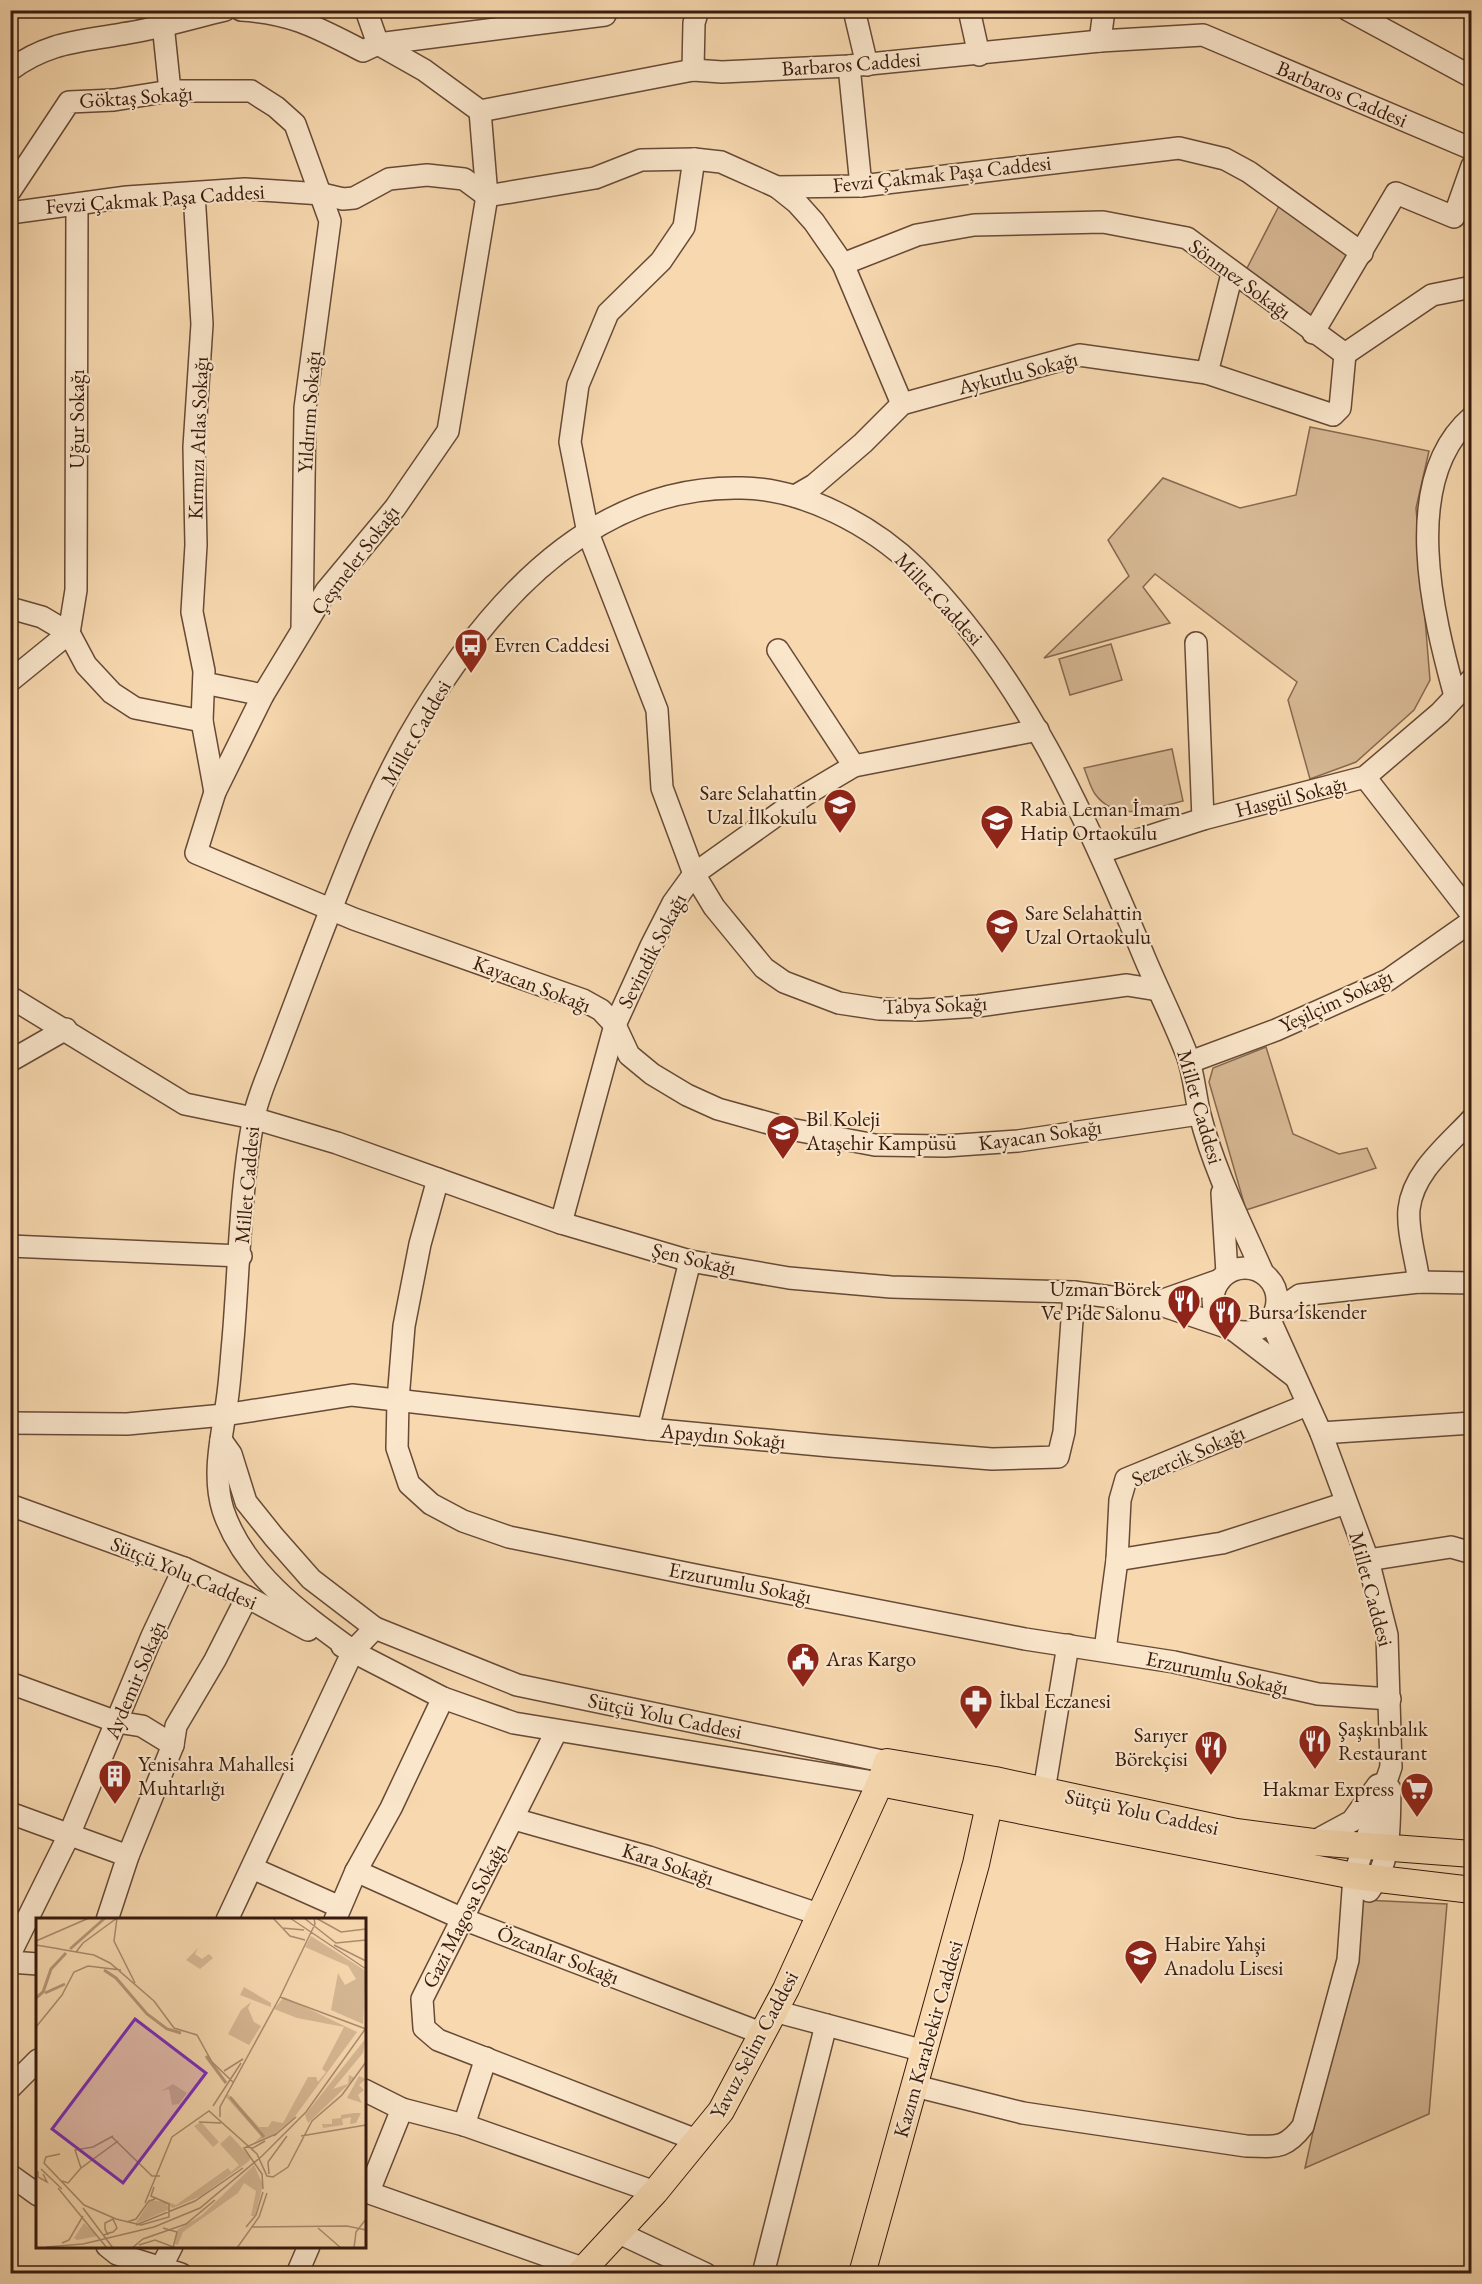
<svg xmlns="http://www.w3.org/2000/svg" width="1482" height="2284" viewBox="0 0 1482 2284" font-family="'EB Garamond',serif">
  <rect width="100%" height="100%" fill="#f7d8af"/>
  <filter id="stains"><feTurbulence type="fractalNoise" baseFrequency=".00333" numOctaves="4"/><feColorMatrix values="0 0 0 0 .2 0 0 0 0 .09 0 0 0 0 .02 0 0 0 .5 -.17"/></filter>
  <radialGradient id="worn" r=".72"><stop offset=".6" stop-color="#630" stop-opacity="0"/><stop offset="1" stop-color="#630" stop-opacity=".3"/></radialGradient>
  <!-- green -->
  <g fill="#d6b894" stroke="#866951" stroke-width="1.5">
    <path d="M1281 202 1357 256 1316 321 1244 274Z"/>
    <path d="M1310 427 1429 451 1416 508 1430 680 1414 710 1356 762 1310 779 1288 700 1297 682 1155 574 1143 587 1170 623 1044 658 1129 576 1108 540 1163 478 1240 508 1296 495Z"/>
    <path d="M1111 644 1122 680 1070 695 1059 659Z"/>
    <path d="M1172 749 1183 801C1154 808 1117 824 1095 794 1090 787 1087 775 1084 768Z"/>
    <path d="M1266 1047 1293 1134 1339 1154 1367 1148 1376 1168 1246 1210 1209 1082 1213 1068Z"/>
    <path d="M1364 1900 1447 1904 1429 2114 1305 2168Z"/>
  </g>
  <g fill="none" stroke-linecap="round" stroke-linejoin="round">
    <defs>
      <g id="minor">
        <path d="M241 10C293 13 318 28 363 51L378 44 605 15"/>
        <path d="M366 10 378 44"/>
        <path d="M854 10 867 65"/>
        <path d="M969 10 979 55"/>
        <path d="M1348 10 1472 77"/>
        <path d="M163 24 170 91"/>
        <path d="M1100 41 1104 10"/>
        <path d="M378 44 424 70 480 111 693 70 722 72 849 66 1100 41 1203 35 1472 149"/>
        <path d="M849 66 861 186"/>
        <path d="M10 70C48 42 78 42 122 34 157 29 191 18 225 10"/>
        <path d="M693 70 694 23 698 10"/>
        <path d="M480 111 487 196 448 431 395 508 326 591 263 695 215 792 196 853 354 919 583 1000 601 1010 615 1025 629 1055 652 1074 687 1095 718 1109 790 1129 875 1145 945 1146 1018 1141 1199 1114"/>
        <path d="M694 159 684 227 661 261 608 313 578 385 570 442 588 533 657 710 662 788 694 874 714 907 764 968 784 982 839 1003 879 1009 919 1010 978 1006 1127 985 1158 990"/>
        <path d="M777 187 797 203 814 222 843 264 902 404"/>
        <path d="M10 191 69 102 114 100 170 91H251L276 107 295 124 330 221 305 408 302 629"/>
        <path d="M194 193 202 324 194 447 196 545 192 612 204 671 202 721 215 792"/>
        <path d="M10 213 127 197 245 189 322 194 343 199 354 198 389 179 427 175 464 179 487 196 595 178 641 160 694 159 721 162 777 187 861 186 1179 148 1225 159 1249 172 1362 253"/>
        <path d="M843 264 917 235 974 225 1103 222 1187 238 1345 354 1432 295 1472 287"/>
        <path d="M1313 333 1396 193 1454 217 1472 166"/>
        <path d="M1207 373 1333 415 1340 408 1345 354"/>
        <path d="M795 496 814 485 863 443 902 404 1079 355 1207 373 1232 274"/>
        <path d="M10 608 42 617 69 633 86 665 112 693 135 708 202 721"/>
        <path d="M1196 643 1203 819"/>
        <path d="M778 650 854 766"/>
        <path d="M10 681 69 633 76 590 77 204"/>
        <path d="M204 683 263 695"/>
        <path d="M1455 696C1433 616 1399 480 1472 417"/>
        <path d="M1365 777 1472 915"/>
        <path d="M1101 852 1203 819 1365 777 1440 713 1472 679"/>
        <path d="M10 997 185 1104 253 1118 337 1143 561 1223 690 1261 789 1278 891 1287 1074 1292 1155 1303 1226 1327"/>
        <path d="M10 1061 66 1029"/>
        <path d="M1190 1062 1276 1030 1388 980 1472 921"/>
        <path d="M438 1179 420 1244 404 1326 398 1400 397 1448 409 1484 431 1504 463 1521 509 1537 695 1575 1025 1639 1174 1662 1318 1694 1390 1699"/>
        <path d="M1222 1193 1227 1273"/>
        <path d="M561 1223 615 1025 651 946 673 903 694 874 805 795 854 766 1038 730"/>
        <path d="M10 1246 241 1256"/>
        <circle cx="1245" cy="1300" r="32"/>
        <path d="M1419 1282C1416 1259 1407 1231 1409 1209 1413 1172 1448 1145 1472 1119"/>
        <path d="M1155 1303 1220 1280"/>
        <path d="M1275 1312 1300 1295 1419 1282 1472 1283"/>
        <path d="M1235 1331 1295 1377"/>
        <path d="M10 1423 127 1424 224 1415 352 1395 648 1429 830 1446 992 1459 1058 1457 1064 1432 1074 1292"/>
        <path d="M648 1429 690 1261"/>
        <path d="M1321 1433 1472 1423"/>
        <path d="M221 1440 231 1454 246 1502 274 1537 311 1579 375 1628 517 1685 887 1762"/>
        <path d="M10 1505 184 1568 247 1597 308 1630"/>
        <path d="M1117 1560 1222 1543 1346 1503"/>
        <path d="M1368 1560 1451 1547 1472 1553"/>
        <path d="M342 1646 443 1698 514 1723 880 1783"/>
        <path d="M1105 1650 1117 1560 1120 1500 1126 1479 1307 1405"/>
        <path d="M353 1651C302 1614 244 1573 223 1510 212 1475 222 1436 227 1401 230 1381 231 1361 233 1340 239 1270 240 1190 253 1122 256 1102 265 1082 272 1064 285 1030 298 996 311 961 340 886 369 808 408 738 479 614 587 484 742 488 804 489 872 525 916 568 1023 676 1086 816 1143 954 1157 988 1174 1021 1187 1055 1194 1074 1195 1095 1200 1115 1214 1170 1240 1221 1263 1273"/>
        <path d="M10 1683 117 1722 142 1726 173 1745"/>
        <path d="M556 1732 422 1999 424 2028 438 2040 699 2141"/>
        <path d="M1044 1791 1068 1645"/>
        <path d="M10 1813 128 1856"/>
        <path d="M514 1819 649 1857 821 1915"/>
        <path d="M1313 1842 1352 1821 1378 1785"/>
        <path d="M252 1868 340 1907"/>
        <path d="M356 1871 463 1919 761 2033"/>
        <path d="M1369 1891C1392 1861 1389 1825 1390 1789"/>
        <path d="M107 1920 128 1856 173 1745 176 1726 215 1660 247 1597"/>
        <path d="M227 1920 353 1651 375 1628"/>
        <path d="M335 1920 356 1871 391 1808 443 1698"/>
        <path d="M10 1954 69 1835 152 1636 184 1568"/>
        <path d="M10 1962 38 1964"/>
        <path d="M774 2011 924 2051"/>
        <path d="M915 2086 1023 2113 1246 2146C1274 2146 1284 2151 1303 2126L1348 1960 1354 1876 1391 1767 1387 1635 1368 1560 1321 1433 1270 1320"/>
        <path d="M10 2088 38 2060"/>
        <path d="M364 2090 402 2109 464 2125 655 2192"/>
        <path d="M464 2125 486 2058"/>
        <path d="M10 2175 38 2195"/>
        <path d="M364 2191 585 2269"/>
        <path d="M369 2191 402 2109"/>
        <path d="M619 2233 706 2274"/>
        <path d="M107 2246 117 2254 181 2274"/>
        <path d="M158 2274 172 2246"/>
        <path d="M297 2274 309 2246"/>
        <path d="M763 2274 826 2025"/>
      </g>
      <g id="major">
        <path d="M880 1783 1354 1876 1472 1890"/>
        <path d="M579 2274 655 2192 721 2111 786 1989 880 1783 887 1762 995 1780 1236 1832 1313 1842 1472 1854"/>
        <path d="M862 2274 976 1864 993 1787"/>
      </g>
    </defs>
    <!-- minor casing -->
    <use href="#minor" stroke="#674a36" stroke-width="24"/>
    <!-- major casing -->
    <use href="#major" stroke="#371a0e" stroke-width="28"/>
    <!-- minor -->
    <use href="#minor" stroke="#fae6cb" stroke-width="21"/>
    <!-- major -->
    <use href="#major" stroke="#f7d8af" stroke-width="26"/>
  </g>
  <!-- icons -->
  <defs>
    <symbol id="bus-pin" viewBox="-11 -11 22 30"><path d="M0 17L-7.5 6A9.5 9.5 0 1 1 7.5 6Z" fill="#8f2418" stroke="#fae6cb"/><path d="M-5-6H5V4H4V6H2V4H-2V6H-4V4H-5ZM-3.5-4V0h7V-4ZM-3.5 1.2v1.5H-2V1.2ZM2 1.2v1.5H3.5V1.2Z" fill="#fff"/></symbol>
    <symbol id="school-pin" viewBox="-11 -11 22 30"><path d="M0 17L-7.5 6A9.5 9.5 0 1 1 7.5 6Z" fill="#8f2418" stroke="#fae6cb"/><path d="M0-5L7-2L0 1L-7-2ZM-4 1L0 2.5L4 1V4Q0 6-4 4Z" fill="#fff"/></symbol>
    <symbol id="restaurant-pin" viewBox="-11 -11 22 30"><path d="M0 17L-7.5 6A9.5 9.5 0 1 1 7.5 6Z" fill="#8f2418" stroke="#fae6cb"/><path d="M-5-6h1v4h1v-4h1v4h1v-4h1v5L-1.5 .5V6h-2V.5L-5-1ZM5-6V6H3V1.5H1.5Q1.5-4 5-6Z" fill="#fff"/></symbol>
    <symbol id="civic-pin" viewBox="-11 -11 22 30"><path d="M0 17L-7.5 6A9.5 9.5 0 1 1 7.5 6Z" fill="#8f2418" stroke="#fae6cb"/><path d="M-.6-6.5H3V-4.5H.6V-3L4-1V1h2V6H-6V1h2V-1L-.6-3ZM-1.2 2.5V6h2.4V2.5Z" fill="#fff"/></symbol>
    <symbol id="pharmacy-pin" viewBox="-11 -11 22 30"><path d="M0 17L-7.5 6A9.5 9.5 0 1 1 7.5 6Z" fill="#8f2418" stroke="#fae6cb"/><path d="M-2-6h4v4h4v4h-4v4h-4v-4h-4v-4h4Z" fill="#fff"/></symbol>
    <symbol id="building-pin" viewBox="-11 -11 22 30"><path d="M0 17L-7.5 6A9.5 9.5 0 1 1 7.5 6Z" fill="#8f2418" stroke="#fae6cb"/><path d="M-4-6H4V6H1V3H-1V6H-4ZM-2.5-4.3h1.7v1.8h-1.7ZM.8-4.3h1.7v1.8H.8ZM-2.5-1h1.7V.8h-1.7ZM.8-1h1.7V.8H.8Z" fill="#fff"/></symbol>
    <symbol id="supermarket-pin" viewBox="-11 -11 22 30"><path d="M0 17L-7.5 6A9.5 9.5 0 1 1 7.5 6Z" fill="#8f2418" stroke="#fae6cb"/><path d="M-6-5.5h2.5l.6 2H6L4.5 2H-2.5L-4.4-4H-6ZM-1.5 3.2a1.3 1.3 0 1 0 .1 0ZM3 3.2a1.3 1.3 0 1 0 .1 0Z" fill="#fff"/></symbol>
  </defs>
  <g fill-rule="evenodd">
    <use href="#bus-pin" x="452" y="626" width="38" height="52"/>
    <use href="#school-pin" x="821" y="786" width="38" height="52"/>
    <use href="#school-pin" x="978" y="802" width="38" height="52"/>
    <use href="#school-pin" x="983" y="906" width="38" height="52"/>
    <use href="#school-pin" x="764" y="1112" width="38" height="52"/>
    <use href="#restaurant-pin" x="1165" y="1282" width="38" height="52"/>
    <use href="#restaurant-pin" x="1206" y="1293" width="38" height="52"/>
    <use href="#civic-pin" x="784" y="1640" width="38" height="52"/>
    <use href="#pharmacy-pin" x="957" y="1682" width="38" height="52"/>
    <use href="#restaurant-pin" x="1296" y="1722" width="38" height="52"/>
    <use href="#restaurant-pin" x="1192" y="1728" width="38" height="52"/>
    <use href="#building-pin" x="96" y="1757" width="38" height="52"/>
    <use href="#supermarket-pin" x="1398" y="1770" width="38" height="52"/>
    <use href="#school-pin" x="1122" y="1937" width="38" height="52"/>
  </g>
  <g text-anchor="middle" stroke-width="4.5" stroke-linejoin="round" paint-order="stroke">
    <!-- street labels -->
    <g font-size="21" fill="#371a0e" stroke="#fae6cb">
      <text transform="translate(851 64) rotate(-4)" y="7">Barbaros Caddesi</text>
      <text transform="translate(1342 94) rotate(23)" y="7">Barbaros Caddesi</text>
      <text transform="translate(136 97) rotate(-4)" y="7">Göktaş Sokağı</text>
      <text transform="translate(942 174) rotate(-6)" y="7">Fevzi Çakmak Paşa Caddesi</text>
      <text transform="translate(155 199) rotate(-4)" y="7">Fevzi Çakmak Paşa Caddesi</text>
      <text transform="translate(1240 279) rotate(36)" y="7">Sönmez Sokağı</text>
      <text transform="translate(1018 373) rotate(-14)" y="7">Aykutlu Sokağı</text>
      <text transform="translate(309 412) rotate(-86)" y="7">Yıldırım Sokağı</text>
      <text transform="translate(77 419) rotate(-90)" y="7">Uğur Sokağı</text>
      <text transform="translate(198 438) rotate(-88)" y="7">Kırmızı Atlas Sokağı</text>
      <text transform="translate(355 560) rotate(-53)" y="7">Çeşmeler Sokağı</text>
      <text transform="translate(939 599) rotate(47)" y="7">Millet Caddesi</text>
      <text transform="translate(416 733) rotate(-60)" y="7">Millet Caddesi</text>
      <text transform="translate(1291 797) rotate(-14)" y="7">Hasgül Sokağı</text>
      <text transform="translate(652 951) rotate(-63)" y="7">Sevindik Sokağı</text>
      <text transform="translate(532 984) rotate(21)" y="7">Kayacan Sokağı</text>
      <text transform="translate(1336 1001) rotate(-25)" y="7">Yeşilçim Sokağı</text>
      <text transform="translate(935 1005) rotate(-2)" y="7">Tabya Sokağı</text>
      <text transform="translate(1200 1107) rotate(74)" y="7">Millet Caddesi</text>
      <text transform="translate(1040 1135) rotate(-8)" y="7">Kayacan Sokağı</text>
      <text transform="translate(247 1185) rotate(-85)" y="7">Millet Caddesi</text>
      <text transform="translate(694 1259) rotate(13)" y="7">Şen Sokağı</text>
      <text transform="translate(723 1436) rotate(5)" y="7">Apaydın Sokağı</text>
      <text transform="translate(1188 1456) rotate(-24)" y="7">Sezercik Sokağı</text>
      <text transform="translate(184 1573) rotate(23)" y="7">Sütçü Yolu Caddesi</text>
      <text transform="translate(740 1583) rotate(11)" y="7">Erzurumlu Sokağı</text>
      <text transform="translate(1371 1589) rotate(75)" y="7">Millet Caddesi</text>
      <text transform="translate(1217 1673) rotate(12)" y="7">Erzurumlu Sokağı</text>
      <text transform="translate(135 1680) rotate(-67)" y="7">Aydemir Sokağı</text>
      <text transform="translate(665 1716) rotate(12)" y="7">Sütçü Yolu Caddesi</text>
      <text transform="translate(1142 1812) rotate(12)" y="7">Sütçü Yolu Caddesi</text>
      <text transform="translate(668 1864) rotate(18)" y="7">Kara Sokağı</text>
      <text transform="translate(464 1916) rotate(-63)" y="7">Gazi Magosa Sokağı</text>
      <text transform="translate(558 1955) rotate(21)" y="7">Özcanlar Sokağı</text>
      <text transform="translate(928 2039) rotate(-74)" y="7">Kazım Karabekir Caddesi</text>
      <text transform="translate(754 2045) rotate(-62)" y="7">Yavuz Selim Caddesi</text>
    </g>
    <!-- poi labels -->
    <g font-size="21" fill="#371a0e" stroke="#fae6cb" text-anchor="start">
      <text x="494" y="652">Evren Caddesi</text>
      <text x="817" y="800" text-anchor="end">Sare Selahattin<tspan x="817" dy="24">Uzal İlkokulu</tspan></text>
      <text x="1020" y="816">Rabia Leman İmam<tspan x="1020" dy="24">Hatip Ortaokulu</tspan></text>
      <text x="1025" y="920">Sare Selahattin<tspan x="1025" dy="24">Uzal Ortaokulu</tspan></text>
      <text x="806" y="1126">Bil Koleji<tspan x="806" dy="24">Ataşehir Kampüsü</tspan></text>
      <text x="1161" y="1296" text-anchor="end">Uzman Börek<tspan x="1161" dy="24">Ve Pide Salonu</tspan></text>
      <text x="1248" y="1319">Bursa İskender</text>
      <text x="826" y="1666">Aras Kargo</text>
      <text x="999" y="1708">İkbal Eczanesi</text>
      <text x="1338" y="1736">Şaşkınbalık<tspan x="1338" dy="24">Restaurant</tspan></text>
      <text x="1188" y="1742" text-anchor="end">Sarıyer<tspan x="1188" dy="24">Börekçisi</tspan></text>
      <text x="138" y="1771">Yenisahra Mahallesi<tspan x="138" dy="24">Muhtarlığı</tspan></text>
      <text x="1394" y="1796" text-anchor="end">Hakmar Express</text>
      <text x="1164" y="1951">Habire Yahşi<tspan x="1164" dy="24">Anadolu Lisesi</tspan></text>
    </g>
  </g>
  <!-- overview -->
  <g transform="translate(36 1918)">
    <rect width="330" height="330" fill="#f7d8af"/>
    <path d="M275 18 330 53 327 106 295 92 302 55 309 67 320 61 312 48 269 29ZM162 30 159 36 166 41 173 36 177 40 164 51 150 42ZM208 69 235 85V89L204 77ZM248 79 321 114 257 201 240 215 219 224 225 218 190 179 192 176 223 209H232L236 203 247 205 272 159H280L282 164 290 154 286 151 308 109 261 100 238 91ZM215 84 212 90 218 104 225 108 213 127 192 116 205 92ZM330 120 327 135 297 171 312 166 313 157 319 160 272 205 269 197ZM323 158 330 161 323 167 328 172 322 177 326 185 311 180ZM137 166 151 175 143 186 136 187 133 171 125 173ZM318 195H325L320 205 314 206 315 199 306 201 307 207 287 210 286 206H296V201L305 200V197ZM165 204 183 224 177 229 158 208ZM194 217 215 240 212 244 165 278 137 290 116 278 140 287 192 250 195 254 203 247 184 226ZM218 247 227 267 219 298H215L220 273 208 265 202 275 147 314 142 327 139 326 141 312 166 297ZM115 282 128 284 134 291 99 306ZM48 305 62 318 41 322 38 320Z" fill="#d6b894"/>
    <path fill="none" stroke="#b69778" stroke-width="3" d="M34 31 69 0M68 52 80 60 111 96 131 111 145 115M9 75 29 66M0 80 7 74 15 51 30 35M170 138 190 165M194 179 228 219"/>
    <path fill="none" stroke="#aa8c6f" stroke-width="1.5" d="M81 0 78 23 99 65M237 0 254 18 269 22M254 0 330 51M268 0 300 25 330 22M280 0 305 14 330 11M246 10 268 12M0 23 53 0M0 27 24 31M298 27 330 43M23 31 58 37 74 45 118 83 138 110 161 117 176 144 197 164M40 34 47 25 81 0M244 79 330 111M0 109 26 77 38 54 52 48 85 52M188 153 207 141M177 188 205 145M184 199V189L244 79 279 6 278 0M163 204 185 205M77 218 57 229 39 232 45 250 82 223M238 218 260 199M265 218 330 207M76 219 116 258H124M210 229 217 230 229 223M24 236 10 239 8 245 48 287 80 301 105 307 133 299V286L115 278 118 269M5 251 26 271M2 253V259L11 264 7 256M233 256 232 244 251 218M26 263 32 265 45 250M22 270 71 330M227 271 226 256 208 230 240 216M109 285 136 219 173 193 221 236 231 258 237 259 252 249 276 203 306 177 330 144M47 290 77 330M91 304 100 301 113 283 119 281M100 307 159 283 207 250M210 309 220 297 227 274M215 309 311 308 330 312M127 310 141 314 137 330M282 310 305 330M68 317 73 315 77 314 81 310 77 301 69 305V311L72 317M26 325 33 322 47 298M103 327 119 322 140 330M10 329 47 326 118 309 164 290 226 238 270 194 330 110M96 330 107 321 150 306 179 282M201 330 223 299 231 275M318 330 320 314 330 301"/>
    <path fill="#7b2cbf" fill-opacity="0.15" stroke="#7b2cbf" stroke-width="3" d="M99 101 170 155 87 265 16 211Z"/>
    <rect width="330" height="330" fill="none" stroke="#371a0e" stroke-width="3"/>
  </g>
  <!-- margin -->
  <rect width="1482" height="2284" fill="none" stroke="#f7d8af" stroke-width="36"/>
  <rect x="12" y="12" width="1458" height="2260" fill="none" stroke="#371a0e" stroke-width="3"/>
  <rect x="18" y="18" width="1446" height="2248" fill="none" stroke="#371a0e" stroke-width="1.5"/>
  <rect width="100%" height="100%" filter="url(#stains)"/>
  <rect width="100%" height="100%" fill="url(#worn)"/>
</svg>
